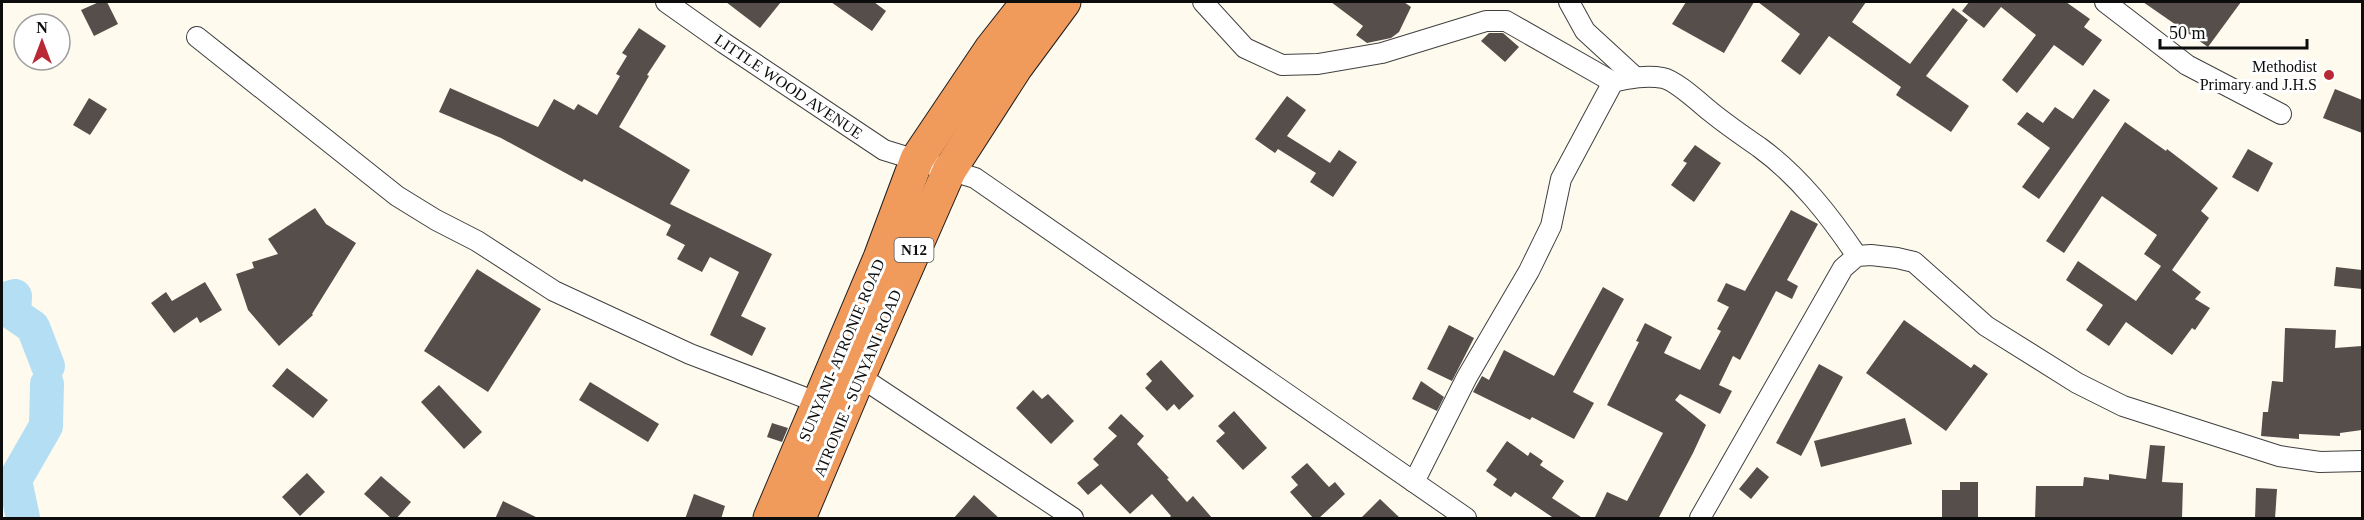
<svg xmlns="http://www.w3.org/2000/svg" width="2364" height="520" viewBox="0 0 2364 520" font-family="Georgia,serif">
  <rect width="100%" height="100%" fill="#fefbee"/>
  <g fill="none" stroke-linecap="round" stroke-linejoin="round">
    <!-- river -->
    <g stroke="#b4def4" stroke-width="34">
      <path d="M2 300 15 296 14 314 33 327 48 366"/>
      <path d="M23 518 15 480 46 426 47 384"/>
    </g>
  </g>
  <!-- building -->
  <g fill="#554e4a">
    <path d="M99 2H107L118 24 94 36 81 10Z"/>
    <path d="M726 2H781L760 28Z"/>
    <path d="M831 2H874L886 11 872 31Z"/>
    <path d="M1331 2H1404L1411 7 1399 32 1391 38 1367 43 1356 35 1363 26Z"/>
    <path d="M1686 2H1754L1724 53 1672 24Z"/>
    <path d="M1758 2H1866L1852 22 1910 64 1953 8 1968 20 1926 76 1969 106 1951 132 1896 95 1901 87 1829 36 1800 75 1781 61 1800 34Z"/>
    <path d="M1969 2H2066L2090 19 2084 27 2102 40 2083 66 2054 45 2017 93 2002 80 2036 35 2001 7 1984 28 1962 11Z"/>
    <path d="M2143 2H2241L2208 47Z"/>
    <path d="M639 28 666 46 647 75 649 76 619 127 690 170 670 204 772 254 741 316 766 328 752 356 710 335 739 272 710 257 702 272 677 259 685 245 666 235 671 225 584 179 582 182 501 138 439 112 450 88 538 127 554 99 574 110 578 104 597 115 620 76 616 74 627 56 622 53Z"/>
    <path d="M1489 33H1503L1519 47 1505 62 1481 41Z"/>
    <path d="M2094 89 2110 100 2039 199 2022 187 2050 148 2017 124 2027 112 2043 123 2055 107 2073 119Z"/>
    <path d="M2335 89 2362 100V133L2323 118Z"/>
    <path d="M1287 96 1306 110 1287 136 1330 163 1339 150 1357 162 1333 197 1310 182 1316 173 1278 149 1275 153 1255 139Z"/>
    <path d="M89 98 107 109 90 135 73 125Z"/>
    <path d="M2125 122 2166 151 2167 149 2218 188 2201 211 2209 218 2172 270 2201 292 2195 299 2210 308 2195 330 2192 328 2172 355 2126 322 2109 346 2086 330 2103 305 2066 280 2078 261 2136 301 2161 266 2144 254 2157 235 2102 196 2064 253 2046 241Z"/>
    <path d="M1695 145 1721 163 1694 202 1671 185 1687 163 1683 161Z"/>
    <path d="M2248 149 2273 163 2258 192 2232 177Z"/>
    <path d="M315 208 326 224 356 243 312 314 313 315 279 346 248 310 236 274 254 268 252 262 278 254 268 239Z"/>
    <path d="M1791 210 1818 224 1787 280 1798 286 1792 299 1776 291 1740 360 1733 356 1719 385 1732 391 1720 414 1680 394 1675 400 1706 425 1693 453 1658 519H1594L1607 492 1627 501 1663 433 1607 405 1639 342 1636 341 1645 323 1672 337 1664 353 1700 370 1721 331 1717 329 1729 307 1717 301 1726 283 1745 291Z"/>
    <path d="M2336 267 2362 270V289L2334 286Z"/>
    <path d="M477 269 541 309 488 392 424 351Z"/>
    <path d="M205 282 222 310 200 323 197 317 174 333 151 303 166 292 172 301Z"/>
    <path d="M1603 287 1624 299 1573 392 1594 403 1574 439 1532 417 1530 420 1473 392 1482 376 1489 380 1504 350 1554 376Z"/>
    <path d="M1904 320 1971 368 1974 364 1988 374 1946 431 1866 373Z"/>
    <path d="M1449 325 1474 338 1452 381 1427 369Z"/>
    <path d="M2285 328 2336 330 2335 348 2362 346V430L2340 433V436L2299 434V439L2261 436 2263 412H2268L2272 381 2283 382Z"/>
    <path d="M1161 360 1194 396 1179 410 1174 404 1167 411 1145 388 1152 381 1146 374Z"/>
    <path d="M1819 364 1843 377 1801 456 1776 443Z"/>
    <path d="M287 368 328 400 313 418 272 386Z"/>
    <path d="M1421 381 1444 397 1437 411 1412 399Z"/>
    <path d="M590 382 659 424 648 442 579 400Z"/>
    <path d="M439 385 482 432 464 449 421 402Z"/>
    <path d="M1033 390 1042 399 1048 394 1074 421 1051 444 1016 408Z"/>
    <path d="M1234 411 1267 448 1243 470 1216 441 1225 433 1218 426Z"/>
    <path d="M1121 414 1144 436 1137 444 1169 478 1167 479 1187 502 1193 496 1213 519H1168L1171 516 1152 494 1130 514 1101 484 1088 495 1077 483 1099 465 1093 459 1117 436 1108 428Z"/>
    <path d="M1905 418 1912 444 1821 467 1814 441Z"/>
    <path d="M772 423 788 428 782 442 767 437Z"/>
    <path d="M1507 441 1528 456 1530 452 1543 461 1540 465 1564 481 1552 498 1584 519H1555L1515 492 1511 497 1493 485 1497 479 1486 471Z"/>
    <path d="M2150 445 2165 446 2162 482 2183 483 2182 519H2035L2036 486H2083L2084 477 2109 480V474L2146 479Z"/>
    <path d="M1307 463 1329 487 1335 482 1345 494 1318 519H1314L1290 492 1298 485 1291 477Z"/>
    <path d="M1757 467 1769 477 1751 499 1739 489Z"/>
    <path d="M307 473 325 492 300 516 282 497Z"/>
    <path d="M381 476 411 502 396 519H392L364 494Z"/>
    <path d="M1960 482H1978V519L1942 518V490H1960Z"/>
    <path d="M2256 488 2277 489 2275 519H2255Z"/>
    <path d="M694 494 725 506 721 519H685Z"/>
    <path d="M974 495 1000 519H953Z"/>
    <path d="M1380 499 1401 519H1360Z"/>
    <path d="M503 501 540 519H495Z"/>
  </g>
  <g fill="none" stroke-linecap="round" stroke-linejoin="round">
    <defs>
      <g id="street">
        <path d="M666 2 724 43 884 150 975 178 1466 518"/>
        <path d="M1203 2 1245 48 1282 65 1318 64 1382 53 1486 21H1506L1613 82"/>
        <path d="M1569 2 1585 31 1634 76"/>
        <path d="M2105 2 2187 65 2281 114"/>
        <path d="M197 37 397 196 436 220 477 241 554 291 690 354 819 403"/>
        <path d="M859 376 1073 518"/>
        <path d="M1414 482 1467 377 1529 271 1551 226 1561 179 1613 82C1630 78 1646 75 1663 78 1675 80 1701 104 1711 112 1727 125 1743 136 1759 147 1799 176 1830 216 1857 256"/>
        <path d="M1700 518 1843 268 1857 256 1871 255 1897 258 1914 262 1986 326 2077 383 2123 406 2279 456 2320 462 2362 461"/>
      </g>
      <g id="highway">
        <path d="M770 518 880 258 917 159 991 49 1028 2"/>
        <path d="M799 518 859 376 949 171 1016 67 1064 2"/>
      </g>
    </defs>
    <!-- street casing -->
    <use href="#street" stroke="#404040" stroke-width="22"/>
    <!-- highway casing -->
    <use href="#highway" stroke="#1e1e1e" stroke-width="35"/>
    <!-- street -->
    <use href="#street" stroke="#fff" stroke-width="20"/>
    <!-- highway -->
    <use href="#highway" stroke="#f09a5b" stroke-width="33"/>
  </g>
  <!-- markers -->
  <circle fill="#b92935" stroke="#fff" stroke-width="2" cx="2329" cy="75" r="6"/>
  <g text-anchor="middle" stroke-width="6" stroke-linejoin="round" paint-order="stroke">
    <!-- shield labels -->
    <rect fill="#fff" stroke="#565656" stroke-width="1.5" x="894.5" y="238" width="39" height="24" rx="4.5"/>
    <g font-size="15" font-weight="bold" fill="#0d0d0d">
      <text x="914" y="255">N12</text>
    </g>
    <!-- poi labels -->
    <g font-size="16" fill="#0d0d0d" stroke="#fff" text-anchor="end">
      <text x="2317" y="72">Methodist<tspan x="2317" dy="18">Primary and J.H.S</tspan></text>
    </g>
    <!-- street labels -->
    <g font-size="16" fill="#0d0d0d" stroke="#fff">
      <text transform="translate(789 86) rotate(34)" y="6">LITTLE WOOD AVENUE</text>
      <text transform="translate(841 350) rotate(-67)" y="6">SUNYANI- ATRONIE ROAD</text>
      <text transform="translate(857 383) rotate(-67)" y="6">ATRONIE - SUNYANI ROAD</text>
    </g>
  </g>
  <!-- border -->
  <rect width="2364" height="520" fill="none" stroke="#0d0d0d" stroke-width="6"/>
  <!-- north arrow -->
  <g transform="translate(42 42)"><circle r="28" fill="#ffffff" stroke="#9e9e9e" stroke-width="1.5"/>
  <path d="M0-4.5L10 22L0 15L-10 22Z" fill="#b92935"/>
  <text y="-9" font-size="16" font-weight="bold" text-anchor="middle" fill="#0d0d0d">N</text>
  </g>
  <!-- scale -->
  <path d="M2160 39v9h147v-9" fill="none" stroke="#0d0d0d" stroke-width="3"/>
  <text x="2169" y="39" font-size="18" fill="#0d0d0d" stroke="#ffffff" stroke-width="4.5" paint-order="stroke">50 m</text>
</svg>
